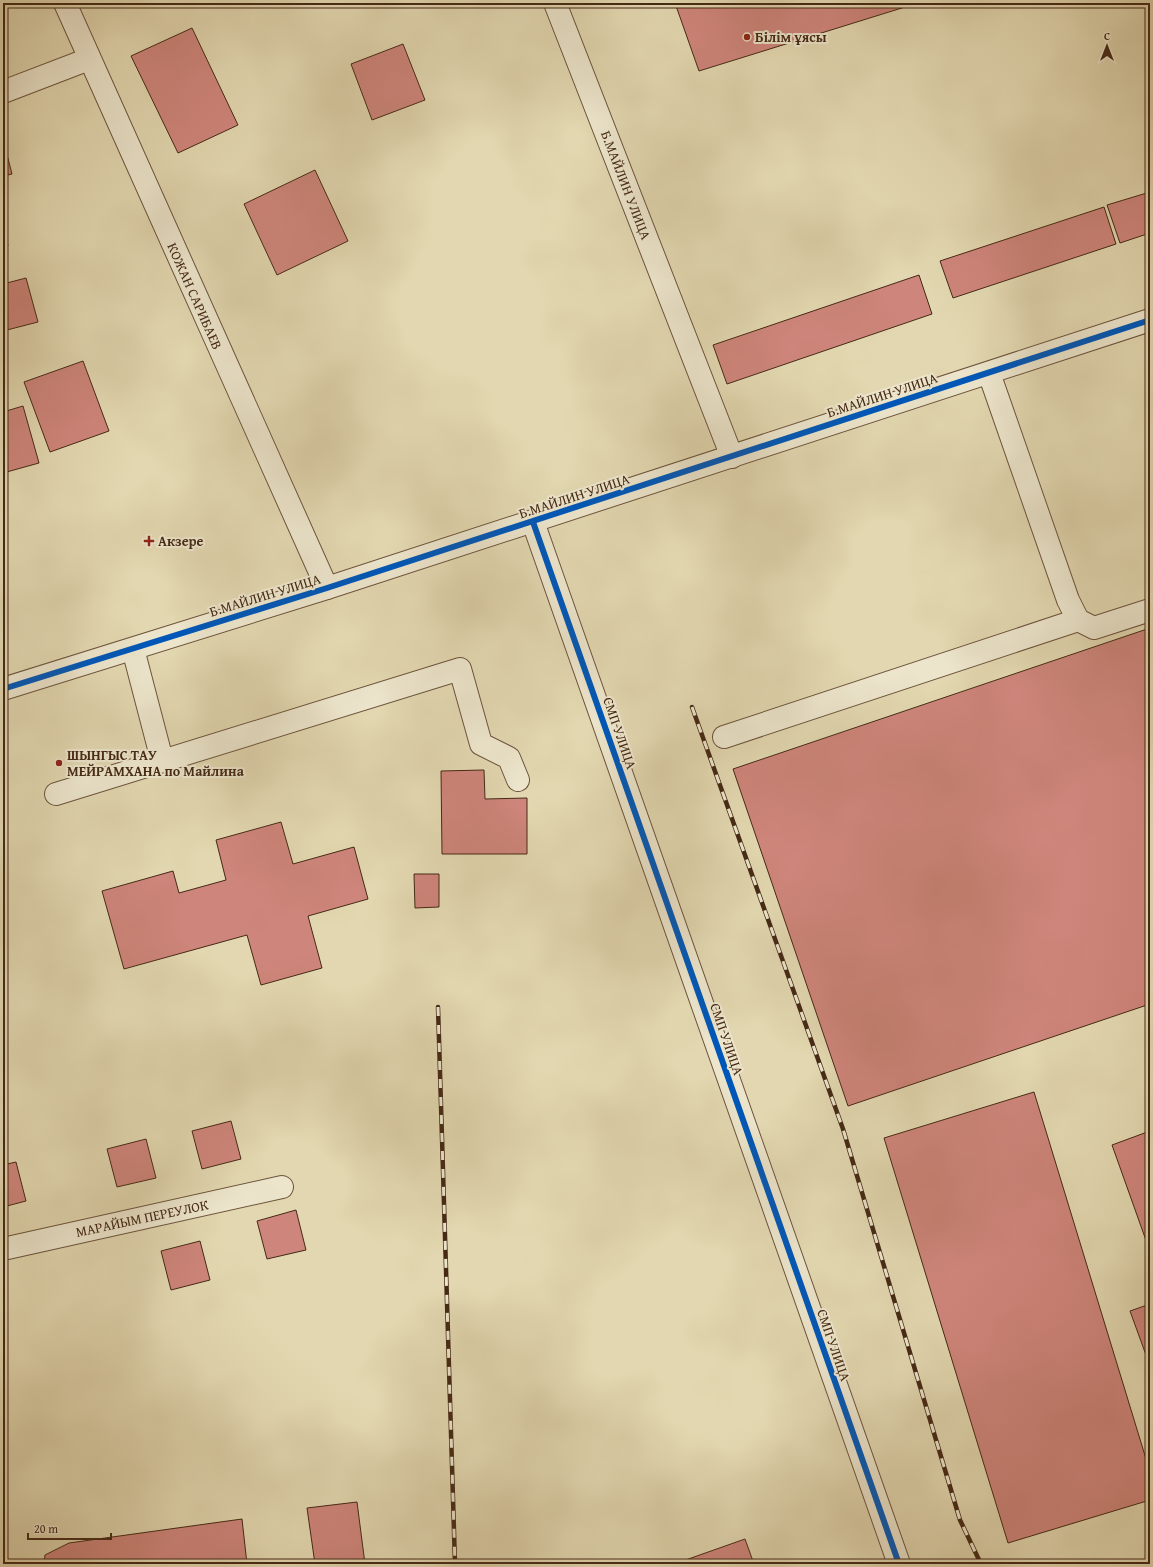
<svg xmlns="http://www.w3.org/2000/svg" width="1153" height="1567" viewBox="0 0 1153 1567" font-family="'Gentium Book Plus',serif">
  <rect width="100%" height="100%" fill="#e2d7b0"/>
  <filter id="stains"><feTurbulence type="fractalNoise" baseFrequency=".005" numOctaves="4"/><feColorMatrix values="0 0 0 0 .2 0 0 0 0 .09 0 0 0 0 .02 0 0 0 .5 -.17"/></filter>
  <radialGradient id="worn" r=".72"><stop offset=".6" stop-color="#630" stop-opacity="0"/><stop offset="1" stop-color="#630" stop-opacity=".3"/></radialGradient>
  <!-- building -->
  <g fill="#ce857b" stroke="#452915">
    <path d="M675 3H918L699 71Z"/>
    <path d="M192 28 238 125 178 153 131 56Z"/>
    <path d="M403 44 425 100 372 120 351 64Z"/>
    <path d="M3 139 12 174 3 176Z"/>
    <path d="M315 170 348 241 277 275 244 204Z"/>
    <path d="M1150 192V233L1120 243 1107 205Z"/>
    <path d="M1104 207 1116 244 953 298 940 261Z"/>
    <path d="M3 228 8 246 3 248Z"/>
    <path d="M919 275 932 314 727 384 713 345Z"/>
    <path d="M26 278 38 322 3 331V284Z"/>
    <path d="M83 361 109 431 50 452 24 382Z"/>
    <path d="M23 406 39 463 3 473V412Z"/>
    <path d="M1150 628V1004L848 1106 733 769Z"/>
    <path d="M484 770 485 799 527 798V854H442L441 771Z"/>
    <path d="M281 822 293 864 354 847 368 899 308 916 322 968 261 985 247 935 124 969 102 891 173 871 179 893 226 880 216 840Z"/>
    <path d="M414 874H439V907L415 908Z"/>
    <path d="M1034 1092 1150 1472V1500L1008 1543 884 1138Z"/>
    <path d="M231 1121 241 1159 202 1169 192 1131Z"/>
    <path d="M1150 1131V1245L1148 1246 1112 1145Z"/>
    <path d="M146 1139 156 1178 117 1187 107 1149Z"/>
    <path d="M16 1162 26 1201 3 1207V1165Z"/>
    <path d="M296 1210 306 1250 267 1259 257 1221Z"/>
    <path d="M200 1241 210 1280 171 1290 161 1251Z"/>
    <path d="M1150 1304V1366L1130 1311Z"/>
    <path d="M357 1502 365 1564H315L307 1508Z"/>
    <path d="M242 1519 247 1564H44L45 1555 69 1543Z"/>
    <path d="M745 1539 754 1564H677V1563Z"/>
  </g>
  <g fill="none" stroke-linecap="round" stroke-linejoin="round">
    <defs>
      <g id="minor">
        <path d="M65 3 327 588"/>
        <path d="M555 3 732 457"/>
        <path d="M3 92 89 59"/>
        <path d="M989 373 1068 600 1078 620 1094 628 1150 610"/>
        <path d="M533 522 899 1564"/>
        <path d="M133 649 162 760"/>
        <path d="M3 689 327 588 1150 320"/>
        <path d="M724 737 1078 620"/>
        <path d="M56 794 460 669 481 744 509 758 518 780"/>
        <path d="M3 1249 282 1187"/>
      </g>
    </defs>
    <!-- minor casing -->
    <use href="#minor" stroke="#6c543c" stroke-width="24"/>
    <!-- minor -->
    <use href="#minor" stroke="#ece5cc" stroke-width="22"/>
    <defs>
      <g id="rail">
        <path d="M692 707 843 1129 960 1520 981 1564"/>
        <path d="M438 1007 455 1564"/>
      </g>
    </defs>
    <!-- rail casing -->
    <use href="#rail" stroke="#452915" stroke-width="4.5"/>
    <!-- rail -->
    <use href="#rail" stroke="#ece5cc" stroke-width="3" stroke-dasharray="9" stroke-linecap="butt"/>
    <defs>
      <g id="cycleway">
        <path d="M533 522 899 1564"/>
        <path d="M3 689 327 588 1150 320"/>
      </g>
    </defs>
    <!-- cycleway casing -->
    <use href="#cycleway" stroke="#ece5cc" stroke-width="8"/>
    <!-- cycleway -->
    <use href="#cycleway" stroke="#0057b8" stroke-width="6"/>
  </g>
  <!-- markers -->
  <g fill="#8f2418" stroke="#ece5cc" stroke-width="1.5">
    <circle cx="747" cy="37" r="4"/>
    <path d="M147 535h4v4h4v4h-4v4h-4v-4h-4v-4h4z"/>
    <circle cx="59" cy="763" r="4"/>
  </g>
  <g text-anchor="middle" stroke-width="4" stroke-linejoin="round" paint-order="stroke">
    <!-- poi labels -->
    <g font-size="14" font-weight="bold" fill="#452915" stroke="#ece5cc" text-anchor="start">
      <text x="755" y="42">Білім ұясы</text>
      <text x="158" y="546">Акзере</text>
      <text x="67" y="760">ШЫНГЫС ТАУ<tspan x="67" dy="16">МЕЙРАМХАНА по Майлина</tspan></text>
    </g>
    <!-- street labels -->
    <g font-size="14" fill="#452915" stroke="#ece5cc">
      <text transform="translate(626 185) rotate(69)" y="5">Б.МАЙЛИН УЛИЦА</text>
      <text transform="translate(195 296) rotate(66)" y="5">КОЖАН САРИБАЕВ</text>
      <text transform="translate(882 395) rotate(-18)" y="5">Б.МАЙЛИН УЛИЦА</text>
      <text transform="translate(574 496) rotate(-18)" y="5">Б.МАЙЛИН УЛИЦА</text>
      <text transform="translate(265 595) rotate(-17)" y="5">Б.МАЙЛИН УЛИЦА</text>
      <text transform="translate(620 733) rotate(71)" y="5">СМП УЛИЦА</text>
      <text transform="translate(727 1039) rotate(71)" y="5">СМП УЛИЦА</text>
      <text transform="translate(142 1218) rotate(-12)" y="5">МАРАЙЫМ ПЕРЕУЛОК</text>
      <text transform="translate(834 1345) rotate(71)" y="5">СМП УЛИЦА</text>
    </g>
  </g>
  <!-- margin -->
  <rect width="1153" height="1567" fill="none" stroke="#e2d7b0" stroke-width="16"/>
  <rect x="4" y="4" width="1145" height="1559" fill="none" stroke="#452915" stroke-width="2"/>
  <rect x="8" y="8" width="1137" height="1551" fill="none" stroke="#452915"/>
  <!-- north arrow -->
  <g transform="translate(1107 46)" stroke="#ece5cc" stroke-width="3" paint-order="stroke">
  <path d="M0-3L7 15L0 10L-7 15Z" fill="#452915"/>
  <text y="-6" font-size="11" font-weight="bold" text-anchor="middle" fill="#452915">С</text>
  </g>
  <!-- scale -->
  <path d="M28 1533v6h83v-6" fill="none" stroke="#452915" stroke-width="2"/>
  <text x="34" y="1533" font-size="12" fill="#452915" stroke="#ece5cc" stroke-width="3" paint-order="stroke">20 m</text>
  <rect width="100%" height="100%" filter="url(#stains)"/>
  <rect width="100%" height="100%" fill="url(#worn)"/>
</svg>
